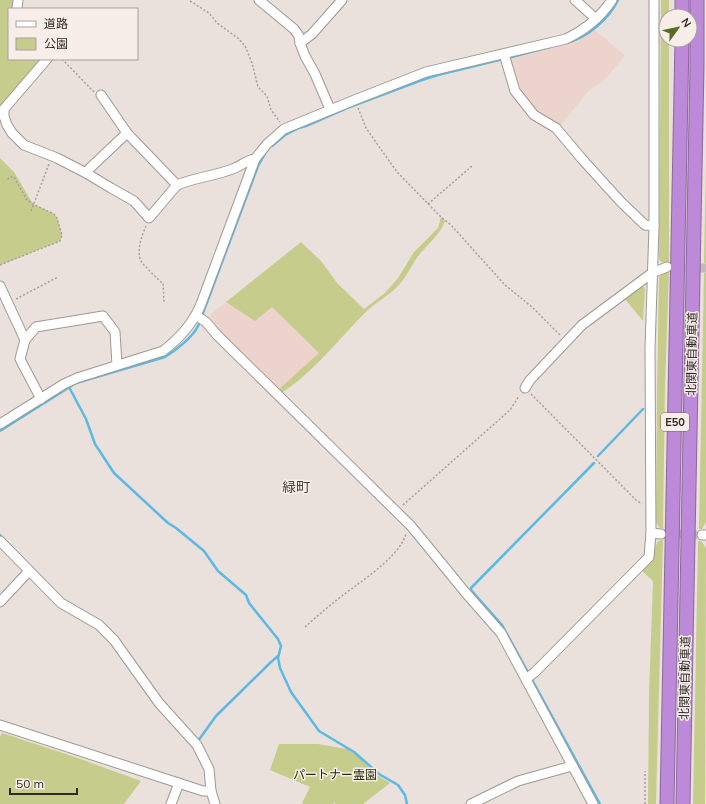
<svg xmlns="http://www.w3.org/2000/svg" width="706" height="804" viewBox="0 0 706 804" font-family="Mulish,'Noto Sans JP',sans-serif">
  <rect width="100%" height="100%" fill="#eae1dc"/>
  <!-- commercial -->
  <g fill="#ecd3cc">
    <path d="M595 30 625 56 602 82 589 90 559 127 541 117 518 91 508 60 579 41Z"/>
    <path d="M226 302 237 308 272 307 320 353 278 390 219 329 210 315Z"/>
  </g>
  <!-- green -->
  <g fill="#c6cc8c">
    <path d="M0 0H17L14 9H9V59H40L2 106 0 105Z"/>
    <path d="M661 0H669V16H666V40H669V264L661 262 659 259Z"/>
    <path d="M0 158 14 172 33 204 54 214 57 218 62 235 60 241 0 265Z"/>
    <path d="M706 162V263H704Z"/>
    <path d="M441 217 445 221C440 236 425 246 416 259 409 270 404 281 395 289 385 298 373 304 364 314 337 341 313 373 280 394L278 390 319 353 272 307 255 321 226 302 301 242 321 261 337 283 364 309 385 293 398 278 414 252 438 228Z"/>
    <path d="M665 271 669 272 665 385 663 528H660L656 522 657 395 659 277Z"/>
    <path d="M704 273H706V522L702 529H699Z"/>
    <path d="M641 284 645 289 643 321 624 298Z"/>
    <path d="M663 540 656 804H648L649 693 653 581 641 570 654 557V550L658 541Z"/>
    <path d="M698 541 702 542 706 548 705 804H693Z"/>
    <path d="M2 733 75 757 141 781 124 804H0V737Z"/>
    <path d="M279 744H318L347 749 360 758 377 775 390 783 363 804H336L334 803 333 804H304L302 803 310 787 270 770Z"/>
  </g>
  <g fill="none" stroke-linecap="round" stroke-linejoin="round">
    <!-- stream -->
    <g stroke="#5abae3" stroke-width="2.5">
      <path d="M566 43C587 38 609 19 618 0"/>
      <path d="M508 58 550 47"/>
      <path d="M272 146 285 135 299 128 306 126 347 108 422 80 438 75 503 59"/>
      <path d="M69 387 86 419 95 444 114 473 168 523 176 528 204 551 218 571 246 595 249 603 278 639 281 646 278 658 280 668 291 692 319 731 354 752 379 774 398 785 405 795 407 804"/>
      <path d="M0 431 76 383 165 357C175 351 193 337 198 326 201 320 203 312 206 305L258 166 266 152"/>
      <path d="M598 456 643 409"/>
      <path d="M594 463 471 588V590L502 625 600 804"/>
      <path d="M0 535 41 577"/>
      <path d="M196 739 198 741 216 716 270 663 278 656"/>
    </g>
    <!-- minor-tunnel -->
    <g stroke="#c4bcb8" stroke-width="9" stroke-dasharray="9 4.5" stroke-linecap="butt">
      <path d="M672 268H706"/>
      <path d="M661 534 702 535"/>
    </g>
    <defs>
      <g id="minor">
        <path d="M259 0 294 29 299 36 300 43 305 56 315 74 330 109"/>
        <path d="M575 0 596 19"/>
        <path d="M17 9 18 0"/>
        <path d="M300 43 312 34 342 0"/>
        <path d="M504 54 515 91 534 115 556 128 582 159 621 202 645 225 654 226"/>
        <path d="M47 59 4 109V116L7 125 12 133 24 145 57 158 86 173 111 188 134 201 149 218 177 185"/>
        <path d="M101 95 127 133 177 185C196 177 216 176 235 168 242 165 247 160 255 159"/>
        <path d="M86 173 90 168 127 133"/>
        <path d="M0 286 25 340"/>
        <path d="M197 316 206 322 217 335 411 526 465 592 501 633 593 804"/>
        <path d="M525 388 530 380 582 325 652 273 667 267"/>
        <path d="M41 399 20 359 25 340 36 327 103 316 115 332 117 365"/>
        <path d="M0 424 64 384 77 378 163 351C180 338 193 324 201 304L255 159 267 144 284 129 357 99 426 72 566 39C585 30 600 18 612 0"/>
        <path d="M651 533 661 534"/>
        <path d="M702 535H706"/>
        <path d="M0 541 61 603 99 625 114 640 159 703 197 745 209 769 211 791 215 804"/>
        <path d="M0 602 29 571"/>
        <path d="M526 679 535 672 649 557 651 533 650 349 654 226V0"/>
        <path d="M0 725 203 791H211"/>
        <path d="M171 804 179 783"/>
        <path d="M471 804 518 781 572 766"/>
      </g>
      <g id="highway">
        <path d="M682 0V16"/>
        <path d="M667 804 682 40"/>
        <path d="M683 804 697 66V0"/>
      </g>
    </defs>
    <!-- minor casing -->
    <use href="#minor" stroke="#a19893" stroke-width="11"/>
    <!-- highway casing -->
    <use href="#highway" stroke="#8b689b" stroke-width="15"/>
    <!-- path -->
    <g stroke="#a59e9a" stroke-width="1.5" stroke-dasharray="2 2" stroke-linecap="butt">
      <path d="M190 1 209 13 217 23 239 39 245 46 252 63 258 87 267 96 271 110 280 122"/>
      <path d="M62 59 94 92"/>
      <path d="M358 108 366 128 397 172 441 217 451 225 505 285 532 307 560 335"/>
      <path d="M428 204 472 166"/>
      <path d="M31 211 49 164"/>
      <path d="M146 226C142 235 136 251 141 261 144 266 158 279 163 284L164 302"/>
      <path d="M0 265 60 241 62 235 57 218 54 214 33 204 27 200 14 177H10L6 181"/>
      <path d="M16 299 58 277"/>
      <path d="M531 394 636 500 642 504"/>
      <path d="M403 505 510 410 519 396"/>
      <path d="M305 627C314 619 323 611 333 603 353 586 398 560 406 534"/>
      <path d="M645 804V771"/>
    </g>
    <!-- minor -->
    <use href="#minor" stroke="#fff" stroke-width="9"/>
    <!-- highway -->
    <use href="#highway" stroke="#bd8ad9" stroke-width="13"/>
  </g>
  <g text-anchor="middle" stroke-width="3" stroke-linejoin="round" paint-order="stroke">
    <!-- shield labels -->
    <rect fill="#f8eee9" stroke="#6b6562" stroke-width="1" x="661" y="413" width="28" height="18" rx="3"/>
    <g font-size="11" font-weight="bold" fill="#2e2a28">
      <text x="675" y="426">E50</text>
    </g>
    <!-- street labels -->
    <g font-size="12" fill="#2e2a28" stroke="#f8eee9">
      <text transform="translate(692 354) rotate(-89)" y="4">北関東自動車道</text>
      <text transform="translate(685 678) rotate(-89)" y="4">北関東自動車道</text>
    </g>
    <!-- park labels -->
    <g font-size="12" fill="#2b2e09" stroke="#f8eee9">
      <text x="335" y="779">パートナー霊園</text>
    </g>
    <!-- quarter labels -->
    <g font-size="14" fill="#4b433f" stroke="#f8eee9">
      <text x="296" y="492">緑町</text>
    </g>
  </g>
  <!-- legend -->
  <rect x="8" y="8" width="130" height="52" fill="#f8eee9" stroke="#a7a09c"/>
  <rect x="16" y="21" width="20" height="6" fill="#ffffff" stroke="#a7a09c"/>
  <text x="44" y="28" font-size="12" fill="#2e2a28">道路</text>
  <rect x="16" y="38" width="20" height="12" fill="#c6cc8c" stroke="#a7a09c"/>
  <text x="44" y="48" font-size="12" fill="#2e2a28">公園</text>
  <!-- north arrow -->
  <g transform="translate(678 28) rotate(57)"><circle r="19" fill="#f8eee9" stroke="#a7a09c"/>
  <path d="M0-3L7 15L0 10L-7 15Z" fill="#556f22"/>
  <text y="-6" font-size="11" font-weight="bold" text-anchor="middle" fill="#2e2a28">N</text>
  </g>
  <!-- scale -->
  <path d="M10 788v6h67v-6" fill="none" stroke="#2e2a28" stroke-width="2"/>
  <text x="16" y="788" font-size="12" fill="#2e2a28" stroke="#f8eee9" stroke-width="3" paint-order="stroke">50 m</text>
</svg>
